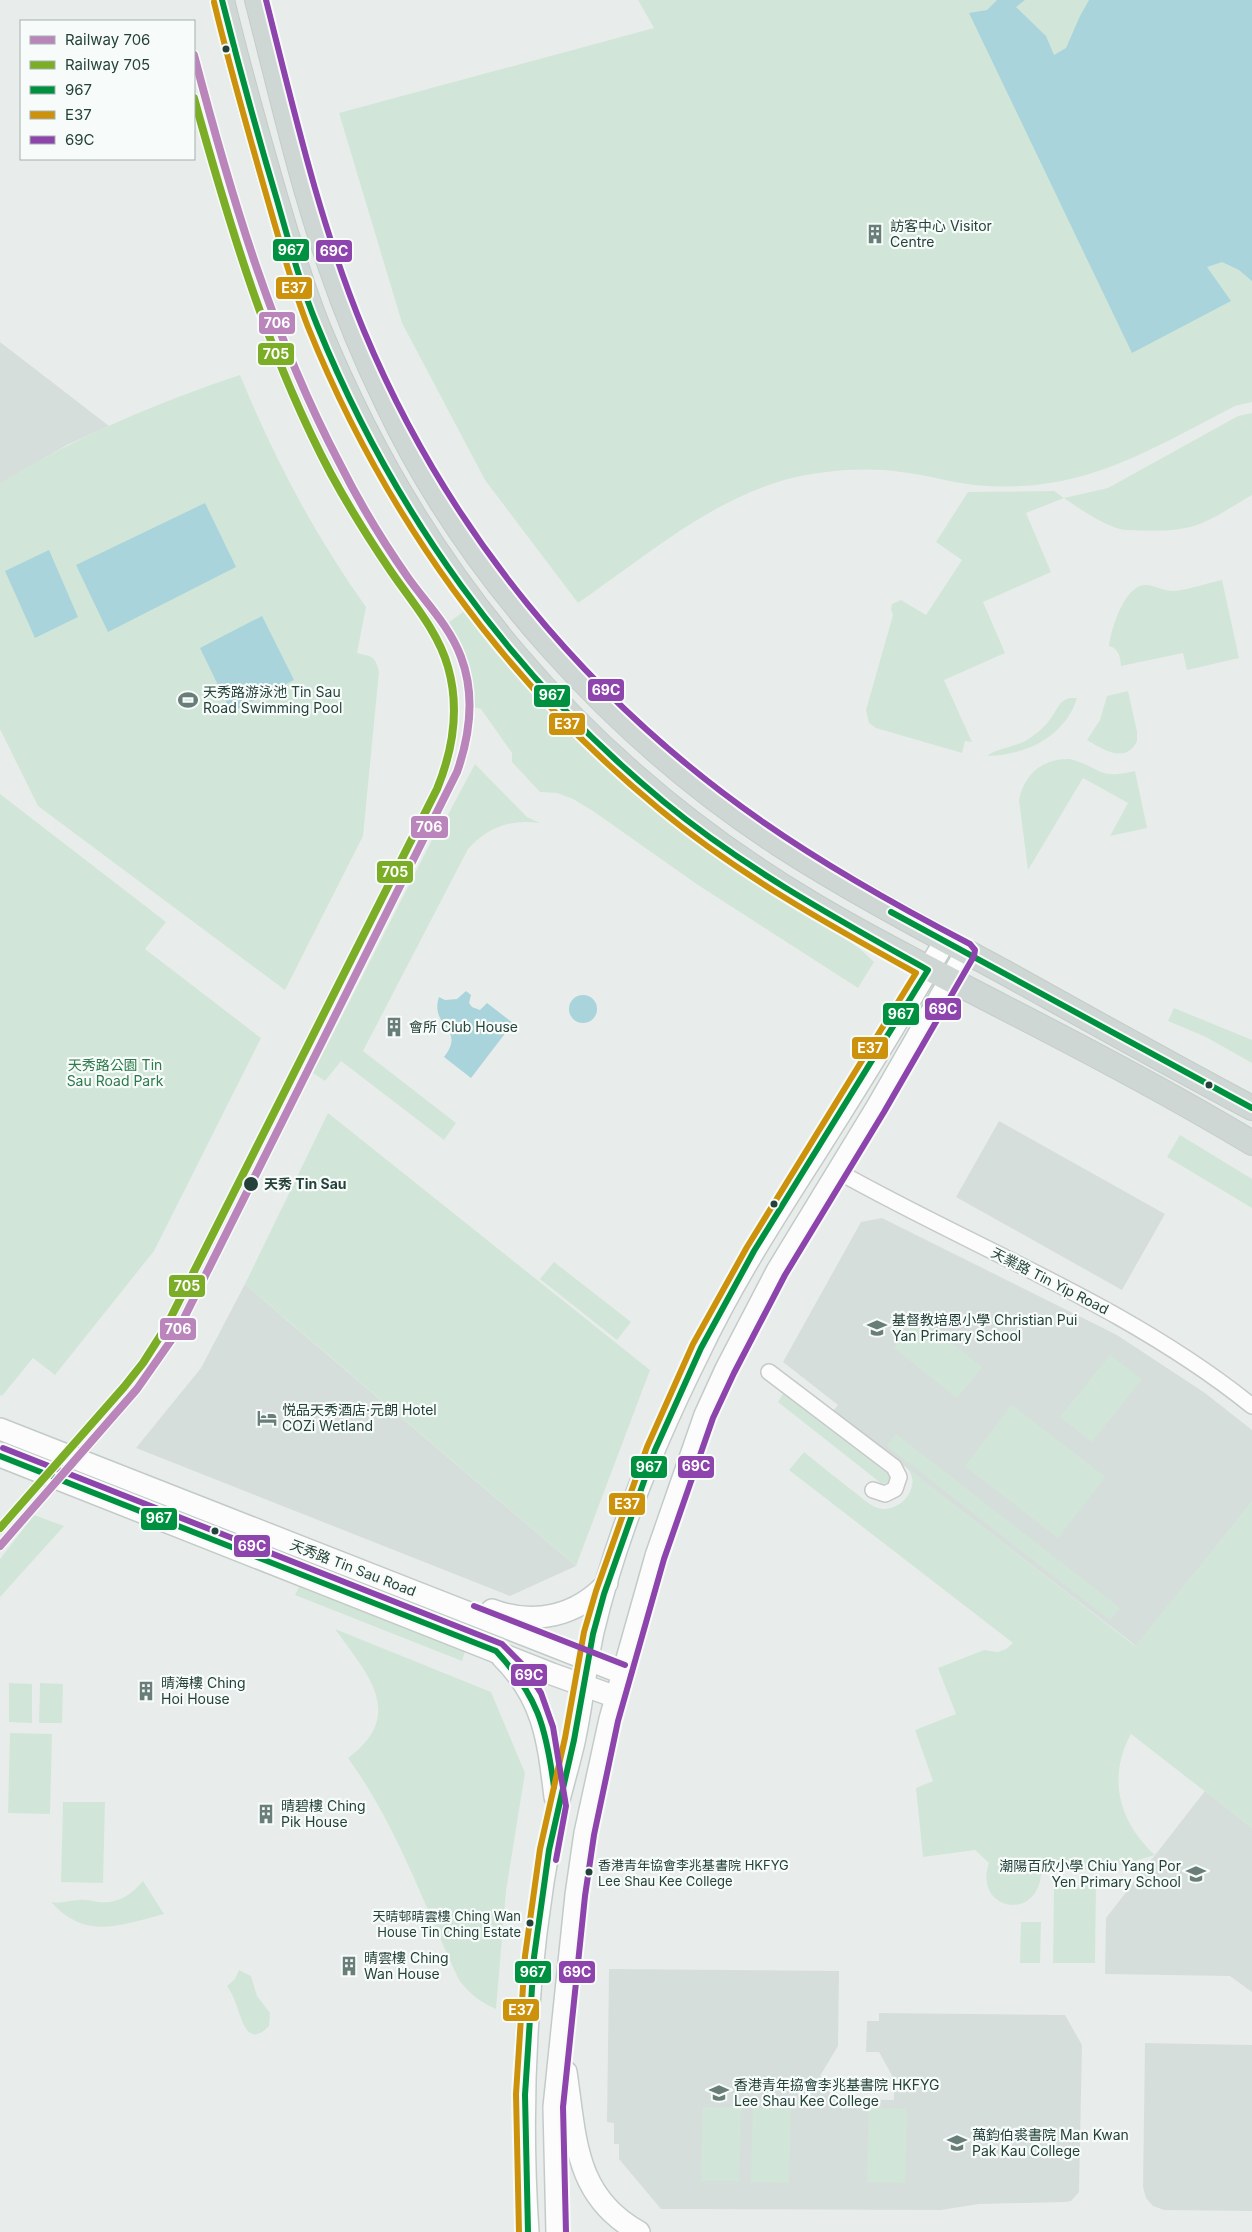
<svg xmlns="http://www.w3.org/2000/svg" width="1252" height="2232" viewBox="0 0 1252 2232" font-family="Inter,'Noto Sans TC',sans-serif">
  <rect width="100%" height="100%" fill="#e8edeb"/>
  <!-- built -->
  <g fill="#d6dedb">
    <path d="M0 342 109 426 67 445 0 484Z"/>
    <path d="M999 1121 1165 1214 1122 1290 956 1197Z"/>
    <path d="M882 1218 1117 1335 1205 1393 1252 1430V1502L1136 1646 833 1411 838 1405 783 1362 861 1222Z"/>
    <path d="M245 1284 289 1322 576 1566 510 1596 136 1448 201 1368Z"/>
    <path d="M1205 1791 1252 1828V1992L1230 1976 1105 1974 1106 1918Z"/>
    <path d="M609 1969 839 1971 838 2046 820 2076 833 2099 894 2100V2079L879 2052H866L867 2021H879V2013L1065 2015 1082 2045 1079 2192 1071 2201 1065 2202 979 2204 941 2210 661 2209 619 2159V2144H614V2123L607 2122Z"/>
    <path d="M1145 2043 1252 2045V2211L1164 2210 1153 2206 1146 2198 1143 2187Z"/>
  </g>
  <!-- green -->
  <g fill="#d1e6d8">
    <path d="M638 0H1252V402L1235 406C1151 449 1086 492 987 486 958 485 930 475 901 472 865 467 828 470 792 478 712 498 645 557 578 603L485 480 402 323 339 113 654 28Z"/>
    <path d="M240 375C274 458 314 534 366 607L357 653C372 657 375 655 379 672L363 836 285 990 38 806 0 729V484C75 437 156 403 240 375Z"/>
    <path d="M1252 413V495C1236 504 1219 516 1202 523 1178 533 1150 531 1126 530 1109 529 1078 508 1064 498L1026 513 1051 572 983 602 1005 653 944 680 972 742 965 741 962 753 876 728 869 723 866 710 893 615 891 610 892 604 901 600 926 615 962 560 936 542 968 492 1054 491 1064 498 1108 488 1238 416Z"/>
    <path d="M1222 580 1239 658 1187 670 1183 653 1121 666C1120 656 1119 649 1109 646 1111 629 1124 587 1144 585 1153 584 1163 591 1174 591 1189 590 1207 583 1222 580Z"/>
    <path d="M467 609 774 892 859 948 874 962 858 988 698 885 593 811 573 799 557 793 540 792 512 762V753L481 709 474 707C472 672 467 652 448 623Z"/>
    <path d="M1128 691 1137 732V741C1126 765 1102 749 1087 740L1100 720 1107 696Z"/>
    <path d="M1069 698H1077C1065 737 1026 755 988 756 991 750 1018 746 1027 740 1036 734 1045 727 1051 718 1057 710 1059 701 1069 698Z"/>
    <path d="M1070 759C1103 768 1097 780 1135 771L1147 828 1110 836 1128 803 1083 778 1028 870 1019 800C1024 774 1043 758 1070 759Z"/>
    <path d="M475 764 527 817 540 823C511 819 488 827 468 849L363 1051 456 1123 444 1140 341 1061 325 1081 313 1073 434 836 443 824Z"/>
    <path d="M0 794 166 922 145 949 261 1038 154 1251 55 1375 33 1358 2 1396 0 1395Z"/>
    <path d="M1174 1008 1252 1040V1063L1206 1037 1168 1021Z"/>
    <path d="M328 1113 650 1370 576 1566 245 1284Z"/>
    <path d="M1180 1135 1252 1179V1208L1167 1157Z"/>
    <path d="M554 1262 631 1322 617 1340 540 1279Z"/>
    <path d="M919 1317 982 1367 957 1398 894 1348Z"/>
    <path d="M1110 1355 1142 1379 1092 1442 1060 1417Z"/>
    <path d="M783 1394 888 1474 891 1479 890 1482 882 1484 778 1402Z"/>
    <path d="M1012 1405 1105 1477 1058 1538 965 1466Z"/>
    <path d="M896 1434 1120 1608 1110 1620 887 1446Z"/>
    <path d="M804 1452C820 1465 836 1478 853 1491 860 1496 867 1503 875 1507 898 1517 925 1486 906 1467L1135 1646 1252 1502V1828L1131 1734C1107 1778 1119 1822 1155 1855 1137 1860 1117 1867 1098 1870 1076 1873 1060 1853 1041 1875 1036 1923 973 1909 989 1863L975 1850 923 1857 916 1788 933 1781 915 1730 956 1714 938 1668 984 1650 998 1652 1006 1649 1013 1643 789 1470Z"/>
    <path d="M34 1515 64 1526 0 1597V1559Z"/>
    <path d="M299 1587 465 1652 462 1661 295 1595Z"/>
    <path d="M335 1629 491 1692 525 1773 506 1891 496 2009C480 2002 470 1994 459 1980 424 1905 397 1826 348 1758 407 1714 367 1674 335 1629Z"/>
    <path d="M9 1683 32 1684V1723L9 1722Z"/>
    <path d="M40 1683 63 1684 62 1723H39Z"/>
    <path d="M10 1733 52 1734 50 1814 8 1813Z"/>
    <path d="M63 1802H105L103 1883 61 1882Z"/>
    <path d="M143 1881 164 1914C121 1925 86 1941 51 1902 62 1904 69 1900 79 1900 85 1899 92 1901 98 1902 118 1904 131 1895 143 1881Z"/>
    <path d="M1054 1885H1096L1095 1963H1053Z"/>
    <path d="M1021 1922H1041L1040 1963H1020Z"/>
    <path d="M239 1970 251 1976 257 1996 270 2013 269 2026C247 2049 242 2019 236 2004 234 1998 231 1992 227 1986L235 1979Z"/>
    <path d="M703 2107 741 2108 739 2181H701Z"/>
    <path d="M753 2108 791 2109 789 2183 751 2182Z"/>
    <path d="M869 2108 907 2109 905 2183 867 2182Z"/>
  </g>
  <!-- water -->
  <g fill="#a9d4db">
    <path d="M997 0H1025L1016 7 1046 36 1054 55 1066 48 1080 16 1089 0H1252V281L1239 270 1222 262 1207 267 1231 301 1132 353 969 13 987 10Z"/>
    <path d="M205 503 236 567 108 632 76 565Z"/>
    <path d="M49 550 78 617 35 638 5 571Z"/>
    <path d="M262 616 294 680 231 712 200 648Z"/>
    <path d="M466 991 471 995 469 1003 472 1007 480 1010 487 1003 513 1023 471 1078 444 1057C467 1027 429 1028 439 997L445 1000 457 999Z"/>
    <circle cx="583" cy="1009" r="14"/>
  </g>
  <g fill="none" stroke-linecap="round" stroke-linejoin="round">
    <defs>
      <g id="street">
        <path d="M839 1172C976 1249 1128 1306 1252 1406"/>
        <path d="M769 1372 894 1467 899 1477 895 1489 885 1494 873 1490"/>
      </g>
      <g id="secondary">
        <path d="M0 1429 622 1673"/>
        <path d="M0 1456 552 1674 616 1697"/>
        <path d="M492 1610C534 1626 577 1616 607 1583"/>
        <path d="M502 1657C544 1699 548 1740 555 1797"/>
        <path d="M566 2072C576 2138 574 2196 639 2232"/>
        <path d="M528 2232C519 2098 527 1962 552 1830 558 1800 567 1772 574 1742 582 1706 585 1669 593 1632 615 1539 656 1439 699 1353 733 1281 776 1215 818 1149 862 1080 904 1011 945 941"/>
        <path d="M557 2232 554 2107 576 1895 585 1833 610 1719 656 1556 705 1415 726 1369 777 1271 877 1107 966 952"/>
      </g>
      <g id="primary">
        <path d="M222 0C238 66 256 131 275 196 288 240 301 285 318 327 418 572 582 767 810 903 873 941 938 973 1003 1007 1087 1050 1171 1094 1252 1143"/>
        <path d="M257 0C280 88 300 179 330 265 346 312 365 358 387 403 469 577 618 739 779 844 852 891 928 931 1004 972 1087 1018 1169 1064 1252 1108"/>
      </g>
    </defs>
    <!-- street casing -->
    <use href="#street" stroke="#c5cac8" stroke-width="18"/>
    <!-- secondary casing -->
    <use href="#secondary" stroke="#c3cbc8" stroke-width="24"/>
    <!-- primary casing -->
    <use href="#primary" stroke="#c3ccc9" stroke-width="26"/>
    <!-- street -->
    <use href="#street" stroke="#fcfcfc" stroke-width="15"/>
    <!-- secondary -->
    <use href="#secondary" stroke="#fcfcfc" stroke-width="21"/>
    <!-- primary -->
    <use href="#primary" stroke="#cfd7d5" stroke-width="24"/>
    <defs>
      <g id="bus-1">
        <path d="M222 0C239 67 257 133 277 200 289 242 300 284 317 325 392 510 510 675 664 802 744 868 837 919 928 970L754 1251 701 1348 655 1450 604 1594 593 1634 574 1740 549 1850 534 1957 525 2095 528 2232"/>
        <path d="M891 912 1252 1108"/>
        <path d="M0 1456 496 1651C538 1696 546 1727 554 1787"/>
      </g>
      <path id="bus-2" d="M214 2C230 69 249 135 268 201 280 243 292 286 308 327 383 513 503 680 658 808 736 873 827 924 916 973L747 1247 693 1344 647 1447 596 1591 584 1632 565 1738 540 1849 525 1956 516 2094 519 2232"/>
      <g id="bus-3">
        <path d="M266 0C294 111 320 225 364 331 447 530 586 699 763 822 829 868 899 907 970 944L975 950 974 956 884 1112 785 1275 734 1373 713 1418 664 1559 618 1721 594 1835 585 1896 563 2107 566 2232"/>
        <path d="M3 1448 502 1644 522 1664 541 1693 553 1727 566 1806 556 1860"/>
        <path d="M474 1606 625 1665"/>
      </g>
    </defs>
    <!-- bus-1 casing -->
    <use href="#bus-1" stroke="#f7fbf9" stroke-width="10"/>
    <!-- bus-2 casing -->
    <use href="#bus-2" stroke="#f7fbf9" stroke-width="10"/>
    <!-- bus-3 casing -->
    <use href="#bus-3" stroke="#f7fbf9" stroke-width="10"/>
    <!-- bus-1 -->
    <use href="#bus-1" stroke="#009140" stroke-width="6"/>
    <!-- bus-2 -->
    <use href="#bus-2" stroke="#cd920c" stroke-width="6"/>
    <!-- bus-3 -->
    <use href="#bus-3" stroke="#8e44ad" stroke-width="6"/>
    <defs>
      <path id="rail-1" d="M0 1546 137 1389 177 1332 457 772C470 735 475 694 461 657 450 627 427 604 409 579 383 542 360 504 340 464 272 335 231 196 194 55"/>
      <path id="rail-2" d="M0 1528 124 1387 143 1363 166 1327 437 789C453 750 460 709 448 667 438 631 411 601 390 570 369 539 349 507 331 474 268 355 230 227 194 98"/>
    </defs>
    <!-- rail-1 casing -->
    <use href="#rail-1" stroke="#f7fbf9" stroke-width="11"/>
    <!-- rail-2 casing -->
    <use href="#rail-2" stroke="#f7fbf9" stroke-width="11"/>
    <!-- rail-1 -->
    <use href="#rail-1" stroke="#ba85bb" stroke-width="8"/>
    <!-- rail-2 -->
    <use href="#rail-2" stroke="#7cad26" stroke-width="8"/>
  </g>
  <!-- icons -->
  <defs>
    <symbol id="building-bare" viewBox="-9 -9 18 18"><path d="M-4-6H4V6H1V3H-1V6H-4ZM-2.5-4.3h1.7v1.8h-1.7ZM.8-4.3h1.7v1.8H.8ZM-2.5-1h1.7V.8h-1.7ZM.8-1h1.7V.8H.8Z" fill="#697e78" stroke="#f7fbf9" stroke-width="2.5" paint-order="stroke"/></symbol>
    <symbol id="stadium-bare" viewBox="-9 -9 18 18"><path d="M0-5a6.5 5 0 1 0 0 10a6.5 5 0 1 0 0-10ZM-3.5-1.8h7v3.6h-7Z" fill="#697e78" stroke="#f7fbf9" stroke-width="2.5" paint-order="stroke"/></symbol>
    <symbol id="school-bare" viewBox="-9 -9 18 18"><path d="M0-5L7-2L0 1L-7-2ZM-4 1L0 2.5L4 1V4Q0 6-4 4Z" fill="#697e78" stroke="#f7fbf9" stroke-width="2.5" paint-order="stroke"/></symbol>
    <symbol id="hotel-bare" viewBox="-9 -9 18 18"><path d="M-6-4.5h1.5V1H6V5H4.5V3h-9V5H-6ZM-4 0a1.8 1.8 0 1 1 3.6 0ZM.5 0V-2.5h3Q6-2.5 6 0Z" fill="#697e78" stroke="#f7fbf9" stroke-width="2.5" paint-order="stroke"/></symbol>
  </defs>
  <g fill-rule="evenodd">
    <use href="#building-bare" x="861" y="220" width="28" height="28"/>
    <use href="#stadium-bare" x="174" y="686" width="28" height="28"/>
    <use href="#building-bare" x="380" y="1013" width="28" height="28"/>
    <use href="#school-bare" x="863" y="1314" width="28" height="28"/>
    <use href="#hotel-bare" x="253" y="1404" width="28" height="28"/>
    <use href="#building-bare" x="132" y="1677" width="28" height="28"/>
    <use href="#building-bare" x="252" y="1800" width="28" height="28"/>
    <use href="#school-bare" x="1182" y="1860" width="28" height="28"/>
    <use href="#building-bare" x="335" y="1952" width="28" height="28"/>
    <use href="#school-bare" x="705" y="2079" width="28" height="28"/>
    <use href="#school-bare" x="943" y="2129" width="28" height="28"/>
  </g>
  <!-- markers -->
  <g fill="#24423a" stroke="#f7fbf9" stroke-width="2">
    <circle cx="226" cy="49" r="4.5"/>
    <circle cx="1209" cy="1085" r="4.5"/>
    <circle cx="251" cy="1184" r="8"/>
    <circle cx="774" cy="1204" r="4.5"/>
    <circle cx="215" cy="1531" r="4.5"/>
    <circle cx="589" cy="1872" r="4.5"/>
    <circle cx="530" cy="1923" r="4.5"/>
  </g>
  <g text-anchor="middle" stroke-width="4.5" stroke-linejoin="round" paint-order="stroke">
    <!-- bus labels -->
    <g font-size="13" fill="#24423a" stroke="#f7fbf9" text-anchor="start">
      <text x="598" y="1870">香港青年協會李兆基書院 HKFYG<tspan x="598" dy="16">Lee Shau Kee College</tspan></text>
      <text x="521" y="1921" text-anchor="end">天晴邨晴雲樓 Ching Wan<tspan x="521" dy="16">House Tin Ching Estate</tspan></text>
    </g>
    <!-- poi labels -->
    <g font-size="14" fill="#24423a" stroke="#f7fbf9" text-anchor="start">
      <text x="890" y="231">訪客中心 Visitor<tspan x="890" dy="16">Centre</tspan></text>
      <text x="203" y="697">天秀路游泳池 Tin Sau<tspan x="203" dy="16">Road Swimming Pool</tspan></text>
      <text x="409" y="1032">會所 Club House</text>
      <text x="892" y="1325">基督教培恩小學 Christian Pui<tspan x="892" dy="16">Yan Primary School</tspan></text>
      <text x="282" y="1415">悦品天秀酒店‧元朗 Hotel<tspan x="282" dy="16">COZi Wetland</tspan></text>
      <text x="161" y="1688">晴海樓 Ching<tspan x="161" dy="16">Hoi House</tspan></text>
      <text x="281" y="1811">晴碧樓 Ching<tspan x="281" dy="16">Pik House</tspan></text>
      <text x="1181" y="1871" text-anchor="end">潮陽百欣小學 Chiu Yang Por<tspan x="1181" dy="16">Yen Primary School</tspan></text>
      <text x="364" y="1963">晴雲樓 Ching<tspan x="364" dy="16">Wan House</tspan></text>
      <text x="734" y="2090">香港青年拹會李兆基書院 HKFYG<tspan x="734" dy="16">Lee Shau Kee College</tspan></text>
      <text x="972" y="2140">萬鈞伯裘書院 Man Kwan<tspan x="972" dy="16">Pak Kau College</tspan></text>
    </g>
    <!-- park labels -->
    <g font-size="14" fill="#2d7a4b" stroke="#f7fbf9">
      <text x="115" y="1070">天秀路公園 Tin<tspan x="115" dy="16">Sau Road Park</tspan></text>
    </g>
    <!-- stop labels -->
    <g font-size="14" font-weight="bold" fill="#24423a" stroke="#f7fbf9" text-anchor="start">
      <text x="264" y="1189">天秀 Tin Sau</text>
    </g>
    <!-- street labels -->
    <g font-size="14" fill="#24423a" stroke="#f7fbf9">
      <text transform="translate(1050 1281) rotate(27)" y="5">天業路 Tin Yip Road</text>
      <text transform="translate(353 1568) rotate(21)" y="5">天秀路 Tin Sau Road</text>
    </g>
  </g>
  <g stroke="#f7fbf9" stroke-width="2">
    <rect x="272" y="238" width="38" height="24" rx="5" fill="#009140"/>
    <rect x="315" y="239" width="38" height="24" rx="5" fill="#8e44ad"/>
    <rect x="275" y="276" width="38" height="24" rx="5" fill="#cd920c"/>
    <rect x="258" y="311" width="38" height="24" rx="5" fill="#ba85bb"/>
    <rect x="257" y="342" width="38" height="24" rx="5" fill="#7cad26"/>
    <rect x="587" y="678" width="38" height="24" rx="5" fill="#8e44ad"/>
    <rect x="533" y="684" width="38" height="24" rx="5" fill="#009140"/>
    <rect x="548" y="712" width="38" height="24" rx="5" fill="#cd920c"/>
    <rect x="410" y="815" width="39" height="24" rx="5" fill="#ba85bb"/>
    <rect x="376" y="860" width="38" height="24" rx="5" fill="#7cad26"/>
    <rect x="924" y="997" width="38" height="24" rx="5" fill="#8e44ad"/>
    <rect x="882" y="1002" width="38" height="24" rx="5" fill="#009140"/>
    <rect x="851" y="1036" width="38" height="24" rx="5" fill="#cd920c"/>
    <rect x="168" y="1274" width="38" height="24" rx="5" fill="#7cad26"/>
    <rect x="159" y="1317" width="38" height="24" rx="5" fill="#ba85bb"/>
    <rect x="677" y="1455" width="38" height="24" rx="5" fill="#8e44ad"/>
    <rect x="630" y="1455" width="38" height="24" rx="5" fill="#009140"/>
    <rect x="608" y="1492" width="38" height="24" rx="5" fill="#cd920c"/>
    <rect x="140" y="1507" width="38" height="24" rx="5" fill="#009140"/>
    <rect x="233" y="1534" width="38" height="24" rx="5" fill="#8e44ad"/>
    <rect x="510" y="1663" width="38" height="24" rx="5" fill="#8e44ad"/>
    <rect x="558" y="1960" width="38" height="24" rx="5" fill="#8e44ad"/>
    <rect x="514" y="1960" width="38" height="24" rx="5" fill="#009140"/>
    <rect x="502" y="1998" width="38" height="24" rx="5" fill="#cd920c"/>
  </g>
  <g font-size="14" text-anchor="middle" font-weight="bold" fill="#fff">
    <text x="291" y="255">967</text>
    <text x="334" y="256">69C</text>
    <text x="294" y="293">E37</text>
    <text x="277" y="328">706</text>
    <text x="276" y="359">705</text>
    <text x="606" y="695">69C</text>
    <text x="552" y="700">967</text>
    <text x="567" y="729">E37</text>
    <text x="429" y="832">706</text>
    <text x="395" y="877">705</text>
    <text x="943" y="1014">69C</text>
    <text x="901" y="1019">967</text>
    <text x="870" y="1053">E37</text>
    <text x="187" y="1291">705</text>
    <text x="178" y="1334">706</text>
    <text x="696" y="1471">69C</text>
    <text x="649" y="1472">967</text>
    <text x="627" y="1509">E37</text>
    <text x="159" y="1523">967</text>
    <text x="252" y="1551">69C</text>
    <text x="529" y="1680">69C</text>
    <text x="577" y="1977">69C</text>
    <text x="533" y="1977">967</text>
    <text x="521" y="2015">E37</text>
  </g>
  <!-- legend -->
  <rect x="20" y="20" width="175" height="140" fill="#f7fbf9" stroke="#a3b1ad"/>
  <rect x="30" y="36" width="25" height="8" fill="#ba85bb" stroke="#a3b1ad"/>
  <text x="65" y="45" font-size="15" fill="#24423a">Railway 706</text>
  <rect x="30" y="61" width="25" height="8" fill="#7cad26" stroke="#a3b1ad"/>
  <text x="65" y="70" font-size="15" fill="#24423a">Railway 705</text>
  <rect x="30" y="86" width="25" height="8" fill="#009140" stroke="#a3b1ad"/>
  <text x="65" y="95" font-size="15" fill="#24423a">967</text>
  <rect x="30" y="111" width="25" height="8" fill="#cd920c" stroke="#a3b1ad"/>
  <text x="65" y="120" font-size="15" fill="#24423a">E37</text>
  <rect x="30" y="136" width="25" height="8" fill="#8e44ad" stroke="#a3b1ad"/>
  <text x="65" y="145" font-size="15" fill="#24423a">69C</text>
</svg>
